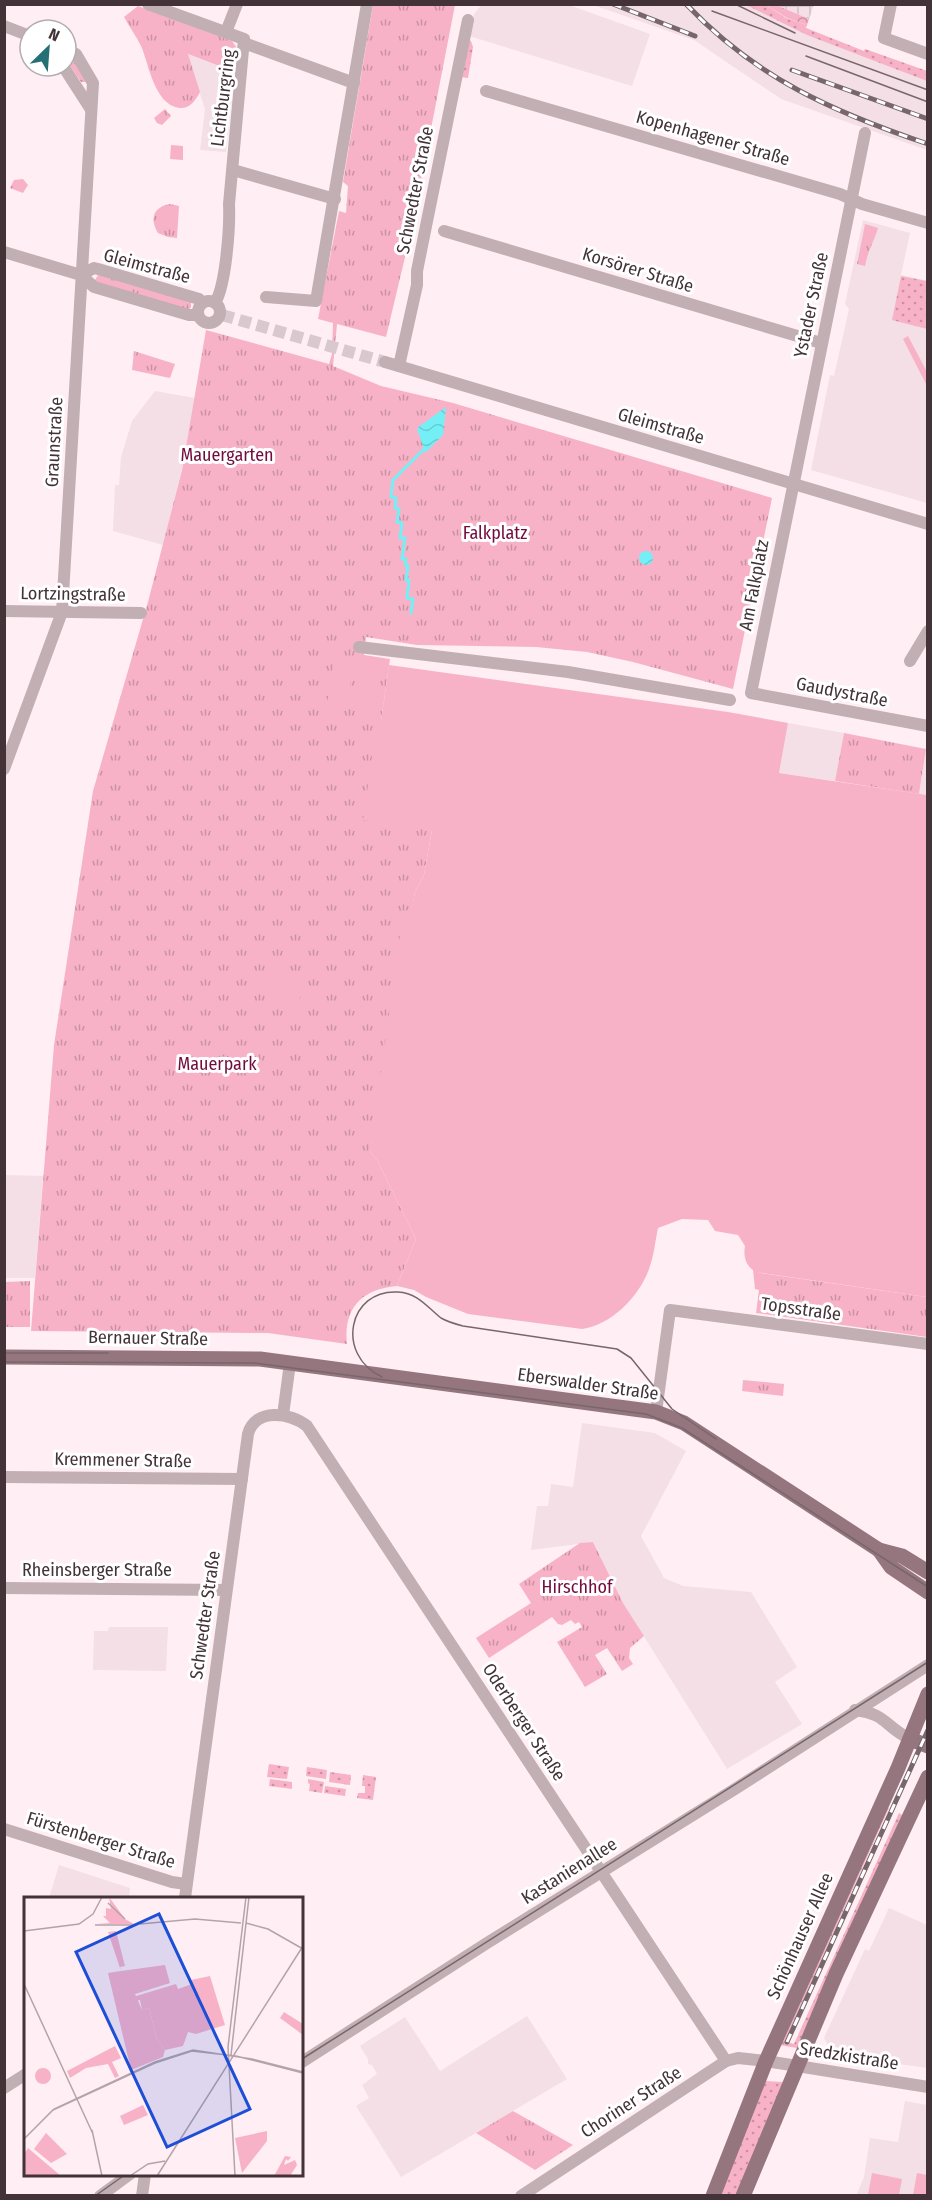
<svg xmlns="http://www.w3.org/2000/svg" width="932" height="2200" viewBox="0 0 932 2200" font-family="'Fira Sans Condensed',sans-serif">
  <defs>
    <pattern id="industrial-grid" width="8" height="8" patternUnits="userSpaceOnUse" patternTransform="scale(1.5)"><rect width="8" height="8" fill="#f3dfe5"/><path d="M0 4h8M4 0v8" fill="none" stroke="#d2c0c5"/></pattern>
    <pattern id="grass-dots" width="8" height="8" patternUnits="userSpaceOnUse" patternTransform="scale(1.5)"><rect width="8" height="8" fill="#f8b2c8"/><path d="M2 2h.1M6 6h.1" fill="none" stroke="#ca91a3" stroke-width="1.8" stroke-linecap="round"/></pattern>
    <pattern id="forest-crowns" width="20" height="18" patternUnits="userSpaceOnUse" patternTransform="scale(1.5)"><rect width="20" height="18" fill="#f8b2c8"/><path d="M2 6a3 3 0 1 1 6 0M12 15a3 3 0 1 1 6 0" fill="none" stroke="#ca91a3"/></pattern>
    <pattern id="park-tufts" width="24" height="20" patternUnits="userSpaceOnUse" patternTransform="scale(1.5)"><rect width="24" height="20" fill="#f8b2c8"/><path d="M3 7l-1-3M5 7V3M7 7l1-3M15 17l-1-3M17 17v-4M19 17l1-3" fill="none" stroke="#ca91a3"/></pattern>
    <pattern id="water-waves" width="16" height="10" patternUnits="userSpaceOnUse" patternTransform="scale(1.5)"><rect width="16" height="10" fill="#74eff5"/><path d="M0 5q4-4 8 0t8 0" fill="none" stroke="#66cdd3"/></pattern>
  </defs>
  <rect width="100%" height="100%" fill="#ffeef3"/>
  <!-- built -->
  <g fill="#f3dfe5">
    <path d="M482 4 569 5 650 34 632 86 469 36 474 14Z"/>
    <path d="M593 5H746L803 32 864 51 865 49 927 71V150L781 99 694 40Z"/>
    <path d="M187 54 235 72 226 152 200 150 205 109Z"/>
    <path d="M863 220 910 233 901 275 927 281V503L811 470 830 375 834 376 849 309 845 304Z"/>
    <path d="M155 391 195 398 182 468 163 545 113 531 115 485H119L121 457 132 421Z"/>
    <path d="M788 723 844 733 835 781 779 773Z"/>
    <path d="M926 749H928L927 795 919 794Z"/>
    <path d="M5 1175 43 1176 35 1278H5Z"/>
    <path d="M582 1423 655 1433 686 1451 641 1536 664 1578 683 1586 751 1592 797 1667 775 1682 802 1724 727 1769 623 1603 593 1542 531 1550 537 1506H548L551 1484 573 1487Z"/>
    <path d="M109 1627H168L166 1671 93 1670 94 1631H108Z"/>
    <path d="M59 1865 130 1888 129 1898H49Z"/>
    <path d="M889 1908 927 1925V2068L843 2056 831 2052 829 2054 826 2047 828 2045 824 2038 865 1949 869 1951Z"/>
    <path d="M527 2016 567 2079 401 2177 356 2106 369 2098 362 2085 377 2074 372 2065 368 2064V2059L360 2046 405 2017 440 2071Z"/>
    <path d="M905 2101 927 2105V2195L856 2196 864 2177 870 2138 898 2142Z"/>
  </g>
  <!-- industrial -->
  <path fill="url(#industrial-grid)" d="M776 5H814L809 19Z"/>
  <!-- grass -->
  <g fill="url(#grass-dots)">
    <path d="M746 5H766L786 18 804 24 806 28 864 51 865 49 927 71V81L807 35Z"/>
    <path d="M468 40 471 41 473 47 468 78 461 77Z"/>
    <path d="M70 55 86 82H81L66 60Z"/>
    <path d="M901 276 927 281V329L892 320Z"/>
    <path d="M269 1764 289 1767 287 1779 267 1777Z"/>
    <path d="M307 1767 327 1770 326 1779 306 1776Z"/>
    <path d="M330 1772 351 1775 350 1785 329 1782Z"/>
    <path d="M363 1775 376 1777 373 1800 357 1798 358 1793H365V1786H362Z"/>
    <path d="M270 1779 292 1782V1789L269 1786Z"/>
    <path d="M308 1779 324 1782 322 1793 309 1791 310 1784 308 1783Z"/>
    <path d="M325 1786 346 1789 345 1796 324 1793Z"/>
    <path d="M885 1807 889 1808 785 2041 794 2044 899 1813 902 1815 797 2048 779 2045Z"/>
    <path d="M765 2081 783 2082 738 2195 718 2196Z"/>
  </g>
  <!-- forest -->
  <path fill="url(#forest-crowns)" d="M766 5H776L809 19 806 28 804 24 787 18Z"/>
  <!-- park -->
  <g fill="url(#park-tufts)">
    <path d="M373 5H455L411 232 386 337 337 324 333 366 381 386 453 403 772 498 733 689 633 662 587 652 536 647 417 645 366 637 364 655 390 659 381 721H377L432 830 424 875 415 892 370 1152 377 1160 416 1239 397 1286C362 1289 343 1308 347 1344L268 1333 31 1331 54 1045 93 791 148 602 182 470 206 330 329 364 332 354 333 323 318 319 339 211 377 222 346 213 348 186 343 182Z"/>
    <path d="M138 6 232 41 237 48 235 72 188 54 200 92C195 101 190 109 179 108 154 104 149 64 141 46 136 36 129 26 124 17Z"/>
    <path d="M165 109 171 116 162 125 157 123 154 118Z"/>
    <path d="M23 179 28 185 23 193 10 188 14 180Z"/>
    <path d="M170 204 179 206 177 238 168 237 158 233C150 220 152 207 170 204Z"/>
    <path d="M865 224 878 228C874 242 868 250 865 266L857 264Z"/>
    <path d="M98 275 191 302V307L188 311 97 283 95 280Z"/>
    <path d="M134 351 175 364 170 378 132 370Z"/>
    <path d="M844 733 926 749 919 794 835 781Z"/>
    <path d="M753 1270 761 1273 927 1297V1337L756 1313 759 1290 755 1289Z"/>
    <path d="M30 1281V1327H5V1282Z"/>
    <path d="M743 1380 784 1384 783 1396 742 1391Z"/>
    <path d="M593 1542 623 1603 644 1636 630 1648 629 1658 633 1664 622 1671 607 1648 595 1655 607 1674 585 1687 557 1642 582 1627 579 1622 575 1624 571 1620 562 1625 558 1624 552 1617 489 1658 476 1638 531 1603 519 1584 580 1543Z"/>
    <path d="M513 2111 573 2145 535 2170 476 2133Z"/>
  </g>
  <!-- pitch -->
  <g fill="#f8b2c8">
    <path d="M171 145 183 146V160L170 159Z"/>
    <path d="M908 336 927 372V386L903 339Z"/>
    <path d="M334 659 353 662 347 707 327 704Z"/>
    <path d="M362 663 381 666 374 711 355 708Z"/>
    <path d="M389 665 728 712 788 723 779 773 927 795V1297L756 1272C746 1266 743 1257 745 1246L738 1235 715 1231 708 1220 682 1219 658 1228C655 1242 654 1256 649 1269 639 1297 611 1325 582 1329L468 1314 426 1297 414 1290 397 1286 416 1239 377 1160 370 1152 403 913 412 907 415 892 424 875 432 830 363 820 377 721H381Z"/>
    <path d="M273 970 303 978 299 1004 266 994Z"/>
    <path d="M503 2119 511 2132 498 2139 491 2126Z"/>
    <path d="M872 2173 902 2179 899 2195H868Z"/>
    <path d="M917 2173 927 2175V2195H913Z"/>
  </g>
  <!-- water -->
  <g fill="url(#water-waves)">
    <path d="M446 407 443 435 425 453 417 428Z"/>
    <circle cx="646" cy="558" r="7"/>
  </g>
  <g fill="none" stroke-linecap="round" stroke-linejoin="round">
    <!-- stream -->
    <path stroke="#74eff5" stroke-width="3" d="M411 613 413 599 407 598 409 580H406L408 566 405 565 406 559H402L405 538H400L402 523 397 522 399 509 395 508 396 498 391 497 393 480 424 449"/>
    <!-- minor-tunnel -->
    <path stroke="#d9c9ce" stroke-width="12" stroke-dasharray="12 6" stroke-linecap="butt" d="M222 315 385 362"/>
    <!-- minor -->
    <g stroke="#c1afb4" stroke-width="12">
      <path d="M148 4 244 39 229 204C230 227 226 285 215 303"/>
      <path d="M891 4 884 38 928 54"/>
      <path d="M4 26 30 36"/>
      <path d="M226 32 237 4"/>
      <path d="M244 43 354 83"/>
      <path d="M63 66 90 108"/>
      <path d="M486 91 840 194 862 204 928 223"/>
      <path d="M865 133 751 693 928 726"/>
      <path d="M233 170 335 199"/>
      <path d="M444 231 821 343"/>
      <path d="M4 252 81 275 94 287 189 315H198"/>
      <path d="M81 275 94 268 98 269 199 299 202 303"/>
      <path d="M266 297 316 301 367 4"/>
      <circle cx="209" cy="312" r="11"/>
      <path d="M385 362 928 524"/>
      <path d="M399 366 417 285V271L426 226 468 20"/>
      <path d="M4 611 141 613"/>
      <path d="M359 647 568 672 730 700"/>
      <path d="M910 661 928 631"/>
      <path d="M4 769 62 612 93 83 76 54 66 49"/>
      <path d="M656 1412 670 1310 928 1344"/>
      <path d="M283 1415 290 1363"/>
      <path d="M4 1477 242 1479"/>
      <path d="M4 1588 226 1590"/>
      <path d="M855 1710C887 1714 884 1726 910 1739"/>
      <path d="M4 1829 172 1882 186 1884"/>
      <path d="M185 1898 248 1434C255 1408 290 1412 307 1426L726 2061"/>
      <path d="M302 2062 487 1943 735 1789 928 1665"/>
      <path d="M4 2088 26 2074"/>
      <path d="M100 2196 130 2174"/>
      <path d="M142 2196 145 2174"/>
      <path d="M521 2196 726 2061 738 2058 766 2061 928 2087"/>
    </g>
    <!-- major -->
    <g stroke="#95767f" stroke-width="15">
      <path d="M4 1357 260 1359 656 1412 684 1423 879 1550 902 1556 928 1572"/>
      <path d="M879 1550 891 1567 928 1592"/>
      <path d="M910 1739 928 1746"/>
      <path d="M713 2196 766 2061 898 1768 928 1694"/>
      <path d="M743 2196 836 1974 928 1777"/>
    </g>
    <!-- tram -->
    <g stroke="#77676c" stroke-width="1.5">
      <path d="M735 4 795 33"/>
      <path d="M712 11 928 90"/>
      <path d="M806 56 928 102"/>
      <path d="M4 1353H108"/>
      <path d="M4 1362 254 1363 646 1414 682 1428 928 1587"/>
      <path d="M382 1377C335 1355 348 1289 398 1292 418 1293 427 1307 441 1318 448 1322 455 1324 463 1326L617 1349 631 1358 672 1409 716 1439"/>
      <path d="M302 2059 928 1662"/>
      <path d="M95 2196 126 2174"/>
    </g>
    <defs>
      <g id="rail">
        <path d="M613 4 695 36"/>
        <path d="M686 4C756 78 833 112 928 144"/>
        <path d="M792 70 928 119"/>
        <path d="M787 2042 928 1730"/>
      </g>
    </defs>
    <!-- rail casing -->
    <use href="#rail" stroke="#77676c" stroke-width="5"/>
    <!-- rail -->
    <use href="#rail" stroke="#fff" stroke-width="3" stroke-dasharray="9" stroke-linecap="butt"/>
  </g>
  <g text-anchor="middle" stroke-width="6" stroke-linejoin="round" paint-order="stroke">
    <!-- street labels -->
    <g font-size="18" fill="#433338" stroke="#fff">
      <text transform="translate(223 98) rotate(-83)" y="6">Lichtburgring</text>
      <text transform="translate(713 138) rotate(16)" y="6">Kopenhagener Straße</text>
      <text transform="translate(415 190) rotate(-79)" y="6">Schwedter Straße</text>
      <text transform="translate(147 266) rotate(15)" y="6">Gleimstraße</text>
      <text transform="translate(638 270) rotate(17)" y="6">Korsörer Straße</text>
      <text transform="translate(811 305) rotate(-78)" y="6">Ystader Straße</text>
      <text transform="translate(661 426) rotate(16)" y="6">Gleimstraße</text>
      <text transform="translate(54 442) rotate(-87)" y="6">Graunstraße</text>
      <text transform="translate(754 585) rotate(-79)" y="6">Am Falkplatz</text>
      <text transform="translate(73 594) rotate(1)" y="6">Lortzingstraße</text>
      <text transform="translate(842 692) rotate(11)" y="6">Gaudystraße</text>
      <text transform="translate(801 1309) rotate(8)" y="6">Topsstraße</text>
      <text transform="translate(148 1338) rotate(1)" y="6">Bernauer Straße</text>
      <text transform="translate(588 1384) rotate(8)" y="6">Eberswalder Straße</text>
      <text transform="translate(123 1460) rotate(1)" y="6">Kremmener Straße</text>
      <text x="97" y="1576">Rheinsberger Straße</text>
      <text transform="translate(205 1615) rotate(-82)" y="6">Schwedter Straße</text>
      <text transform="translate(524 1722) rotate(57)" y="6">Oderberger Straße</text>
      <text transform="translate(101 1840) rotate(17)" y="6">Fürstenberger Straße</text>
      <text transform="translate(569 1871) rotate(-32)" y="6">Kastanienallee</text>
      <text transform="translate(800 1936) rotate(-66)" y="6">Schönhauser Allee</text>
      <text transform="translate(849 2056) rotate(9)" y="6">Sredzkistraße</text>
      <text transform="translate(631 2102) rotate(-33)" y="6">Choriner Straße</text>
    </g>
    <!-- park labels -->
    <g font-size="18" fill="#730b3f" stroke="#fff">
      <text x="227" y="461">Mauergarten</text>
      <text x="495" y="539">Falkplatz</text>
      <text x="217" y="1070">Mauerpark</text>
      <text x="577" y="1593">Hirschhof</text>
    </g>
  </g>
  <!-- overview -->
  <g transform="translate(24 1897)">
    <rect width="279" height="279" fill="#ffeef3"/>
    <path d="M85 0 101 22 110 27H73L86 26 79 19H82V11L87 12Z" fill="#f8b2c8"/>
    <path d="M243 234V244L218 276 211 241ZM22 236 43 257 27 266 10 252ZM4 251 37 279H0V257Z" fill="#f8b2c8"/>
    <path d="M92 34 101 69 96 70 97 74 141 68 146 86 111 97 118 113 125 111 133 142 141 153 139 160 107 173 84 76 97 74 84 35ZM260 115 279 127V138L256 121ZM91 149 97 161 88 165 95 179 91 181 84 167 62 171 46 181 43 174ZM119 208 124 218 100 228 96 219ZM261 259 267 260 264 264 262 262 260 268 271 263 273 268 266 279H250Z" fill="#f8b2c8"/>
    <path d="M186 79 201 128 172 137 164 135 159 149 141 153 133 142 125 111 118 113 116 103 110 104 109 100 152 87 154 92 168 87 167 83ZM11 179a8 8 0 1 1 16 0a8 8 0 1 1-16 0Z" fill="#f8b2c8"/>
    <path fill="none" stroke="#b4a3a8" stroke-width="1.5" d="M84 6 101 22M222 26 244 32 279 52M116 27 171 22 217 26M71 28H110M0 34 55 27 69 17 78 0M0 87 69 237M207 158 225 0M68 233 78 279M0 242 30 212 131 165 169 153 228 162 279 175M0 242 29 213 131 166 168 154 212 159 279 176M106 279 124 267 141 264M133 279 279 49M211 279 204 150 222 0"/>
    <path fill="#1d4ed8" fill-opacity="0.15" stroke="#1d4ed8" stroke-width="3" d="M135 17 226 212 143 250 52 55Z"/>
    <rect width="279" height="279" fill="none" stroke="#433338" stroke-width="3"/>
  </g>
  <!-- border -->
  <rect width="932" height="2200" fill="none" stroke="#433338" stroke-width="12"/>
  <!-- north arrow -->
  <g transform="translate(48 48) rotate(25)"><circle r="28" fill="#ffffff" stroke="#b4adaf" stroke-width="1.5"/>
  <path d="M0-4.5L10 22L0 15L-10 22Z" fill="#257074"/>
  <text y="-9" font-size="16" font-weight="bold" text-anchor="middle" fill="#433338">N</text>
  </g>
</svg>
